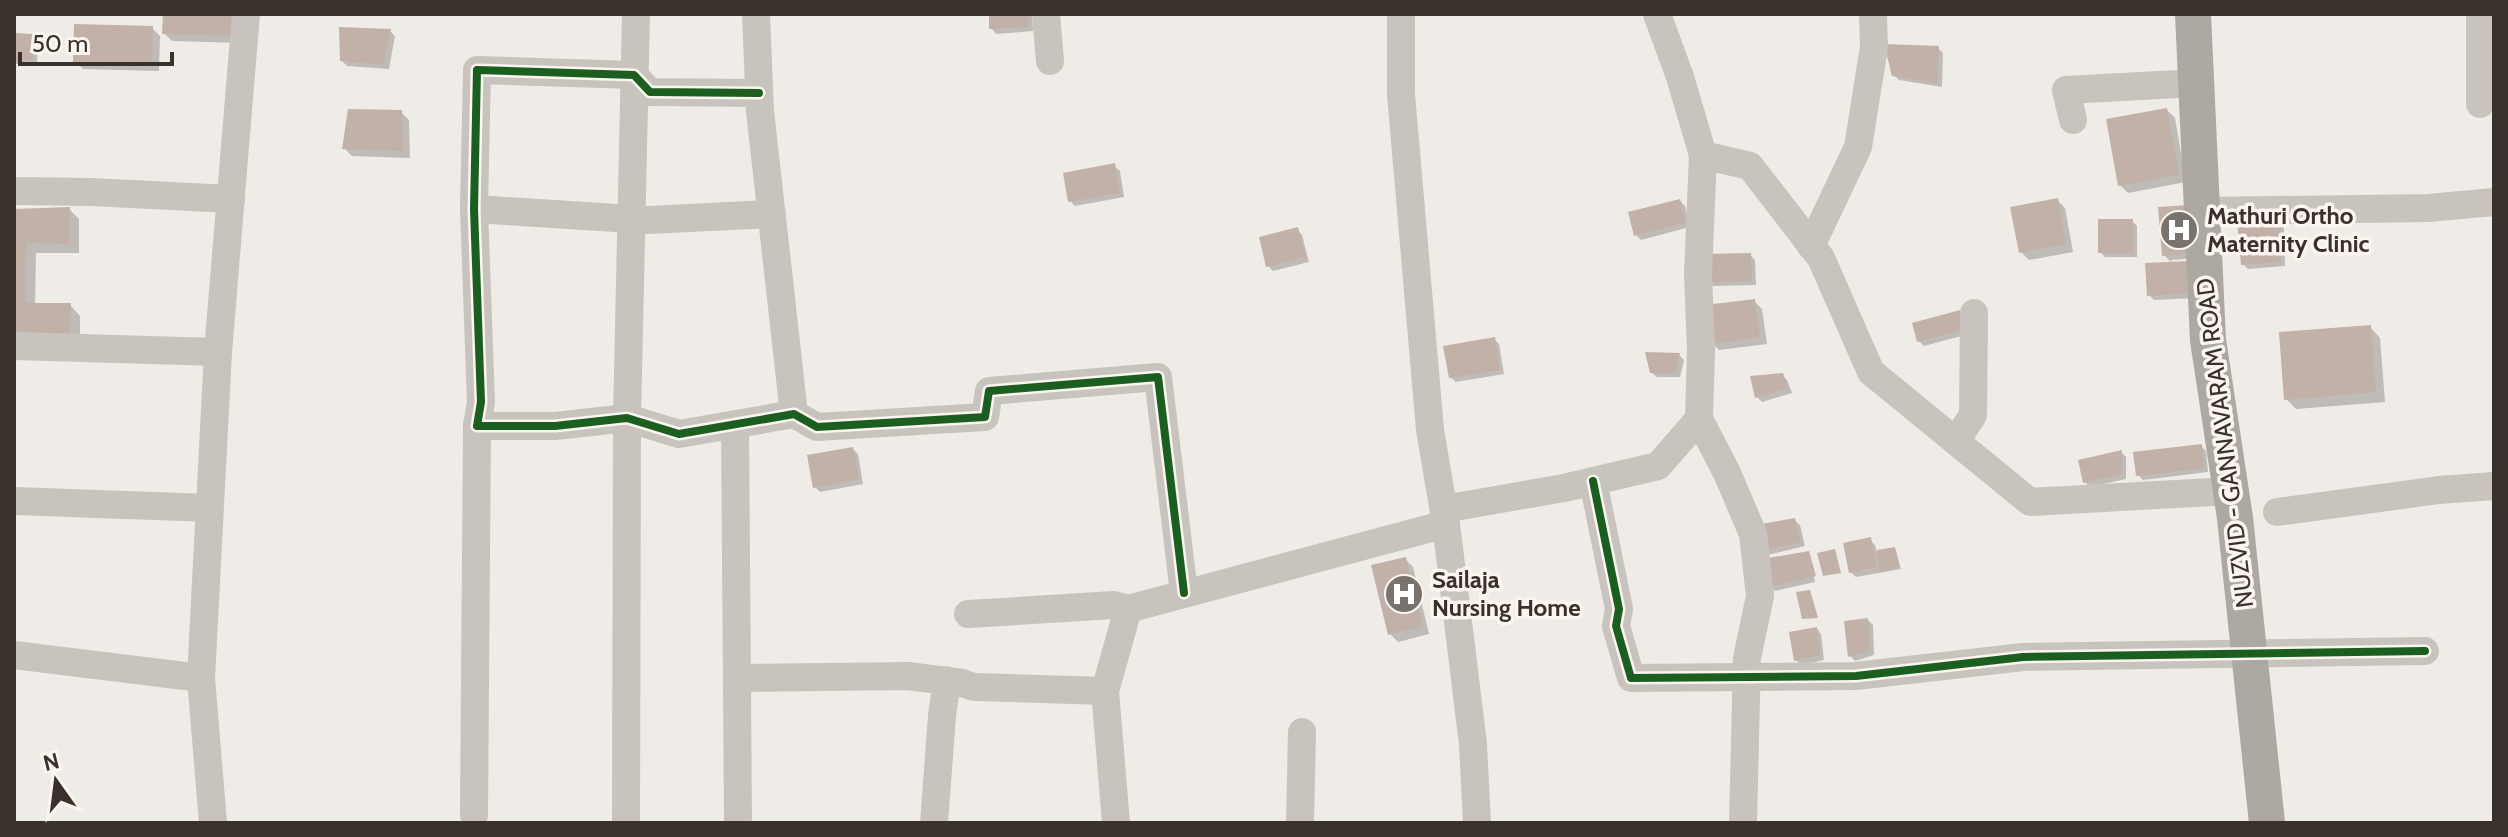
<svg xmlns="http://www.w3.org/2000/svg" width="2508" height="837" viewBox="0 0 2508 837" font-family="Cabin,sans-serif">
  <rect width="100%" height="100%" fill="#efebe6"/>
  <!-- shadow -->
  <g fill="#0003">
    <path d="M165 14H243L241 43 172 41 164 33Z"/>
    <path d="M991 14H1032L1033 31 996 34 991 28Z"/>
    <path d="M152 28 160 36 159 71 83 69 75 61Z"/>
    <path d="M390 31 395 36 389 69 347 66 342 61Z"/>
    <path d="M14 35 33 36 38 41 37 64H14Z"/>
    <path d="M1938 48 1943 53 1942 87 1899 80 1894 75Z"/>
    <path d="M2167 110 2175 118 2186 182 2128 193 2120 185Z"/>
    <path d="M401 112 409 120 410 158 352 156 344 148Z"/>
    <path d="M1114 166 1120 171 1124 197 1075 206 1070 201Z"/>
    <path d="M2057 200 2065 208 2073 252 2029 260 2021 252Z"/>
    <path d="M1680 201 1685 206 1690 227 1641 240 1636 235Z"/>
    <path d="M69 209 79 219V253H36L35 305H70L80 316V345L14 340V211Z"/>
    <path d="M2194 212 2198 258 2171 260 2172 263 2164 255Z"/>
    <path d="M2132 221 2137 226V257H2105L2100 252Z"/>
    <path d="M2279 223 2284 228 2285 266 2248 269 2243 264Z"/>
    <path d="M1297 230 1302 235 1309 262 1273 271 1268 266Z"/>
    <path d="M1750 255 1755 260 1756 285 1713 286 1708 281Z"/>
    <path d="M2194 268 2196 298 2154 300 2149 295Z"/>
    <path d="M1754 301 1762 309 1767 344 1719 350 1712 343Z"/>
    <path d="M1959 312 1969 334 1924 346 1919 341Z"/>
    <path d="M2370 327 2380 338 2385 402 2296 409 2286 399Z"/>
    <path d="M1494 339 1499 344 1504 374 1456 382 1450 377Z"/>
    <path d="M1679 355 1684 360 1680 377H1657L1651 372Z"/>
    <path d="M1782 375 1787 380 1792 393 1762 402 1757 397Z"/>
    <path d="M2201 446 2206 451 2208 472 2143 480 2138 475Z"/>
    <path d="M853 449 858 454 863 484 820 492 815 487Z"/>
    <path d="M2121 452 2126 457V479L2090 487 2085 482Z"/>
    <path d="M1794 520 1800 525 1805 546 1768 555 1763 550Z"/>
    <path d="M1870 540 1875 545 1877 552 1895 549 1901 569 1856 577 1851 572Z"/>
    <path d="M1809 554 1811 556H1809L1815 582 1775 591 1770 586Z"/>
    <path d="M1405 559 1413 567 1429 634 1398 642 1390 634Z"/>
    <path d="M1868 620 1873 625 1874 655 1855 661 1850 656 1846 623Z"/>
    <path d="M1817 629 1821 634 1824 660 1801 665 1796 660Z"/>
  </g>
  <!-- building -->
  <g fill="#c2b1a8">
    <path d="M163 14H235L234 36 162 34Z"/>
    <path d="M989 14H1028L1029 27 989 29Z"/>
    <path d="M74 24 153 26 152 64 73 62Z"/>
    <path d="M339 27 391 29 384 65 340 61Z"/>
    <path d="M14 33 33 34V60H14Z"/>
    <path d="M1884 44 1939 46 1937 83 1892 76Z"/>
    <path d="M2167 108 2179 175 2118 186 2106 119Z"/>
    <path d="M348 109 402 110 403 151 342 149Z"/>
    <path d="M1115 163 1120 193 1068 202 1063 173Z"/>
    <path d="M2058 198 2066 244 2019 253 2010 207Z"/>
    <path d="M1680 199 1686 222 1634 236 1628 212Z"/>
    <path d="M2190 205 2194 253 2162 256 2158 207Z"/>
    <path d="M70 207 69 244 26 243 25 303H71L70 335 14 331V209Z"/>
    <rect x="2098" y="219" width="35" height="34"/>
    <path d="M2237 221H2280L2281 262 2241 265Z"/>
    <path d="M1298 227 1306 257 1266 267 1259 237Z"/>
    <path d="M1751 253 1752 281 1706 282 1705 254Z"/>
    <path d="M2190 261 2192 293 2147 296 2145 263Z"/>
    <path d="M1755 299 1760 337 1710 344 1705 305Z"/>
    <path d="M1960 310 1965 329 1917 342 1912 323Z"/>
    <path d="M2371 325 2376 392 2284 400 2279 332Z"/>
    <path d="M1495 337 1500 370 1449 378 1443 346Z"/>
    <path d="M1645 352 1680 353 1675 373H1650Z"/>
    <path d="M1783 373 1788 388 1755 398 1750 376Z"/>
    <path d="M2202 444 2204 468 2136 476 2133 452Z"/>
    <path d="M853 447 859 479 813 488 807 455Z"/>
    <path d="M2122 450 2121 474 2083 483 2078 460Z"/>
    <path d="M1795 518 1801 542 1762 551 1756 525Z"/>
    <path d="M1871 537 1877 567 1849 573 1843 543Z"/>
    <path d="M1895 547 1900 567 1880 572 1877 550Z"/>
    <path d="M1835 549 1841 573 1823 576 1817 553Z"/>
    <path d="M1809 551 1816 576 1768 587 1763 559Z"/>
    <path d="M1406 557 1423 626 1388 635 1371 565Z"/>
    <path d="M1810 590 1818 618 1802 619 1796 592Z"/>
    <path d="M1868 618 1870 650 1848 657 1844 621Z"/>
    <path d="M1817 627 1820 655 1794 661 1789 632Z"/>
  </g>
  <g fill="none" stroke-linecap="round" stroke-linejoin="round">
    <!-- minor -->
    <g stroke="#c9c3be" stroke-width="28">
      <path d="M756 14 760 111 794 414"/>
      <path d="M1046 14 1050 61"/>
      <path d="M1401 14V94L1430 430 1446 524 1473 744 1477 823"/>
      <path d="M1657 14 1680 77 1703 155 1698 275 1701 350 1699 419 1727 473 1753 534 1760 596 1747 658 1743 823"/>
      <path d="M2480 14V104"/>
      <path d="M759 93 650 92 634 75 477 70 474 209 481 402 477 426H555L627 418 679 434 794 414 817 427 985 417 989 391 1158 377 1184 593"/>
      <path d="M2073 120 2066 90 2196 83"/>
      <path d="M1703 155 1750 166 1821 258 1871 372 2030 502 2231 491"/>
      <path d="M14 191 91 192 231 199"/>
      <path d="M474 209 648 220 772 214"/>
      <path d="M2202 211 2428 208 2494 202"/>
      <path d="M1811 246 1858 147 1874 47 1873 14"/>
      <path d="M14 346 218 352"/>
      <path d="M735 424 738 823"/>
      <path d="M1956 441 1973 415 1974 313"/>
      <path d="M1593 481 1619 609 1616 626 1631 678 1856 676 2023 657 2425 651"/>
      <path d="M14 501 209 508"/>
      <path d="M1444 509 1564 488 1658 466 1699 419"/>
      <path d="M2277 512 2439 490 2494 486"/>
      <path d="M968 614 1114 605 1128 609 1446 524"/>
      <path d="M14 655 201 678"/>
      <path d="M737 678 908 676 962 683 974 687 1105 691"/>
      <path d="M474 815 477 426"/>
      <path d="M213 823 201 678 218 352 246 14"/>
      <path d="M626 823 627 418 636 14"/>
      <path d="M934 823 942 716 947 680"/>
      <path d="M1116 823 1105 691 1128 609"/>
      <path d="M1300 823 1302 732"/>
    </g>
    <!-- major -->
    <path stroke="#aea8a3" stroke-width="36" d="M2193 14 2208 340 2235 518 2267 823"/>
    <defs>
      <g id="cycleway">
        <path d="M759 93 650 92 634 75 477 70 474 209 481 402 477 426H555L627 418 679 434 794 414 817 427 985 417 989 391 1158 377 1184 593"/>
        <path d="M1593 481 1619 609 1616 626 1631 678 1856 676 2023 657 2425 651"/>
      </g>
    </defs>
    <!-- cycleway casing -->
    <use href="#cycleway" stroke="#faf5ef" stroke-width="13"/>
    <!-- cycleway -->
    <use href="#cycleway" stroke="#1b5e20" stroke-width="8"/>
  </g>
  <!-- icons -->
  <defs>
    <symbol id="hospital-disc" viewBox="-11 -11 22 22"><circle r="9.5" fill="#79726d" stroke="#faf5ef"/><path d="M-5-5h3v3.5h4V-5h3V5h-3V1.5h-4V5h-3Z" fill="#fff"/></symbol>
  </defs>
  <g fill-rule="evenodd">
    <use href="#hospital-disc" x="2157" y="208" width="44" height="44"/>
    <use href="#hospital-disc" x="1382" y="572" width="44" height="44"/>
  </g>
  <g text-anchor="middle" stroke-width="7" stroke-linejoin="round" paint-order="stroke">
    <!-- poi labels -->
    <g font-size="24" font-weight="bold" fill="#3a312c" stroke="#faf5ef" text-anchor="start">
      <text x="2207" y="224">Mathuri Ortho<tspan x="2207" dy="28">Maternity Clinic</tspan></text>
      <text x="1432" y="588">Sailaja<tspan x="1432" dy="28">Nursing Home</tspan></text>
    </g>
    <!-- street labels -->
    <g font-size="24" fill="#3a312c" stroke="#faf5ef">
      <text transform="translate(2225 443) rotate(-97)" y="8">NUZVID - GANNAVARAM ROAD</text>
    </g>
  </g>
  <!-- border -->
  <rect width="2508" height="837" fill="none" stroke="#3a312c" stroke-width="32"/>
  <!-- north arrow -->
  <g transform="translate(56 781) rotate(346)" stroke="#faf5ef" stroke-width="6" paint-order="stroke">
  <path d="M0-6L14 30L0 20L-14 30Z" fill="#3a312c"/>
  <text y="-12" font-size="22" font-weight="bold" text-anchor="middle" fill="#3a312c">N</text>
  </g>
  <!-- scale -->
  <path d="M20 52v12h152v-12" fill="none" stroke="#3a312c" stroke-width="4"/>
  <text x="32" y="52" font-size="24" fill="#3a312c" stroke="#faf5ef" stroke-width="6" paint-order="stroke">50 m</text>
</svg>
